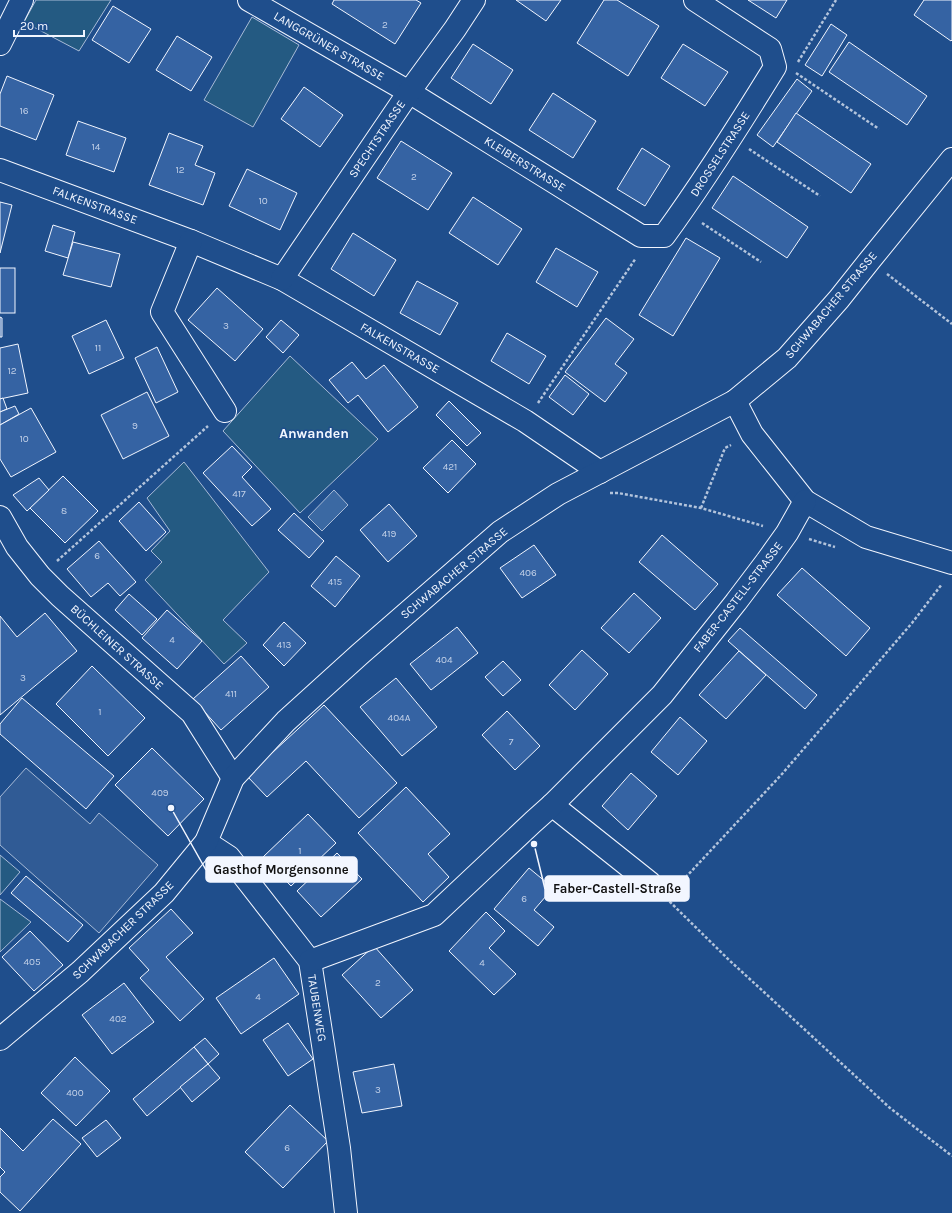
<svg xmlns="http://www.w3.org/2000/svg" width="952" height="1213" viewBox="0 0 952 1213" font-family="Karla,sans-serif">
  <rect width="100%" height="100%" fill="#1f4e8c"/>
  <!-- green -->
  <g fill="#245a82" stroke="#a8bbd7">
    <path d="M36 0H111L79 51 24 22Z"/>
    <path d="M252 17 299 45 253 127 204 100Z"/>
    <path d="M290 356 378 439 300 513 223 431Z"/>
    <path d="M184 462 269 572 223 620 247 643 224 664 145 580 162 562 151 551 170 531 147 498Z"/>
    <path d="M0 855 20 872 0 895Z"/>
    <path d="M0 899 31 922 0 952Z"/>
  </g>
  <!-- parking -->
  <path fill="#305b95" stroke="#a8bbd7" d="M26 768 90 824 99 813 158 865 99 933 0 845V797Z"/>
  <!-- water -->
  <path fill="#3b69a3" stroke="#a8bbd7" d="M334 490 348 505 322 531 308 517Z"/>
  <!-- building -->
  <g fill="#3563a3" stroke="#f2f6ff">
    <path d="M334 0H416L421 3 395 44 332 4Z"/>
    <path d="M516 0H561L546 21Z"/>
    <path d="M604 0H617L659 26 628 76 577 43Z"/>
    <path d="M748 0H787L776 18Z"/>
    <path d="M924 0H952V40L951 41 914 15Z"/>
    <path d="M113 6 151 29 129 63 92 40Z"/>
    <path d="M831 24 847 35 822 76 805 65Z"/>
    <path d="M177 36 212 57 191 91 156 70Z"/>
    <path d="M849 42 927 96 907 125 829 72Z"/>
    <path d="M473 44 513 70 491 104 451 78Z"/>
    <path d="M683 44 728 72 705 106 661 78Z"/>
    <path d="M7 76 54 95 36 140 0 126V94Z"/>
    <path d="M797 79 812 91 773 147 757 135Z"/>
    <path d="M304 87 343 115 320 147 281 119Z"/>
    <path d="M553 93 596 121 573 158 529 130Z"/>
    <path d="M796 113 871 164 851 193 777 142Z"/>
    <path d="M78 121 126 138 114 172 66 155Z"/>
    <path d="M169 133 203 146 195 165 215 173 203 205 149 185Z"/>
    <path d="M401 141 452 173 428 210 377 178Z"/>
    <path d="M642 148 670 166 645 206 617 189Z"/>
    <path d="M247 169 297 193 280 230 229 206Z"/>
    <path d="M733 176 808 227 787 258 712 208Z"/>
    <path d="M473 197 522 229 498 265 449 233Z"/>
    <path d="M0 202 12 205 0 253Z"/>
    <path d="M53 225 75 232 68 258 45 251Z"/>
    <path d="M353 233 396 260 374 296 331 269Z"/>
    <path d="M686 238 720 258 673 336 639 315Z"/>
    <path d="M73 242 120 254 111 287 63 275Z"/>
    <path d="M556 248 598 272 577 307 536 282Z"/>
    <rect x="0" y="268" width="15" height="45"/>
    <path d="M417 281 458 303 440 335 400 313Z"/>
    <path d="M217 288 263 329 235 361 188 320Z"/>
    <path d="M0 317 2 318V337H0Z"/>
    <path d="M606 318 634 339 615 364 627 373 605 402 565 372Z"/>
    <path d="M106 320 124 358 89 374 72 336Z"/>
    <path d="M281 320 299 335 283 353 266 337Z"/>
    <path d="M507 333 546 356 529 384 491 361Z"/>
    <path d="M18 344 28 393 0 399V348Z"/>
    <path d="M157 347 178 392 156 403 135 358Z"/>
    <path d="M352 362 366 379 384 365 418 407 388 432 358 395 348 403 329 380Z"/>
    <path d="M565 375 589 394 573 415 549 397Z"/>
    <path d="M147 392 169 436 123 459 101 415Z"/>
    <path d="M3 398 7 409 0 412V399Z"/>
    <path d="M449 401 481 433 467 446 436 415Z"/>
    <path d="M15 406 19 414 0 425V412Z"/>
    <path d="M31 408 56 452 11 477 0 459V425Z"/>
    <path d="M452 440 476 464 448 493 423 468Z"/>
    <path d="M232 446 252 467 242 477 271 509 252 526 203 473Z"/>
    <path d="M63 476 98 511 65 543 30 508Z"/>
    <path d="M39 478 49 490 27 511 13 495Z"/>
    <path d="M139 502 166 532 146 551 119 521Z"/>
    <path d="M389 504 417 536 388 562 360 530Z"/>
    <path d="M294 513 324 541 309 558 278 530Z"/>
    <path d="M662 535 718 584 695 610 639 562Z"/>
    <path d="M99 541 136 582 120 596 108 583 91 597 67 569Z"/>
    <path d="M534 545 556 575 522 598 500 568Z"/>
    <path d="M336 556 360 576 335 607 311 586Z"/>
    <path d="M802 568 870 628 846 656 777 595Z"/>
    <path d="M634 593 661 618 629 653 601 628Z"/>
    <path d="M129 594 157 619 142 635 115 610Z"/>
    <path d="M167 610 202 641 177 669 142 638Z"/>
    <path d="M45 613 77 651 0 715V616L17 637Z"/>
    <path d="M284 622 306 643 284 666 263 645Z"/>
    <path d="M457 627 478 653 431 690 410 664Z"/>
    <path d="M740 628 817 695 805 709 728 641Z"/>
    <path d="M582 650 608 674 575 710 549 685Z"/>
    <path d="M739 651 766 675 726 719 699 695Z"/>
    <path d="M241 656 269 687 221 730 193 699Z"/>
    <path d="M503 661 521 680 503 696 485 677Z"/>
    <path d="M92 666 145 718 108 756 56 704Z"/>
    <path d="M396 678 437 727 402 756 360 707Z"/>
    <path d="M22 698 114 776 86 809 0 734V724Z"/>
    <path d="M324 705 397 783 359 818 306 761 267 797 247 776Z"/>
    <path d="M507 711 540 746 515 770 482 735Z"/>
    <path d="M680 717 707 741 678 775 651 752Z"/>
    <path d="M152 748 204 799 168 836 115 785Z"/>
    <path d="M631 773 657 796 628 830 602 806Z"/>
    <path d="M406 787 450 834 428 854 449 877 423 902 358 833Z"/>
    <path d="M308 814 336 843 291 886 263 857Z"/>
    <path d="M337 853 362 879 321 917 297 891Z"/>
    <path d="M529 868 553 888 534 910 554 927 538 946 494 909Z"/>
    <path d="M26 876 83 925 68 942 11 893Z"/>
    <path d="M171 909 193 933 166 957 204 999 180 1021 140 978 149 970 129 948Z"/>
    <path d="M486 912 505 931 489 948 516 974 494 995 449 951Z"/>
    <path d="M30 931 63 965 34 991 2 957Z"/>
    <path d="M374 946 413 990 381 1018 342 975Z"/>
    <path d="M274 958 299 994 241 1034 216 998Z"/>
    <path d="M124 983 154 1022 112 1054 82 1015Z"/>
    <path d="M288 1023 313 1059 288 1076 263 1040Z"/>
    <path d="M205 1038 219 1054 208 1064 194 1047Z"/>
    <path d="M194 1047 208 1064 147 1116 133 1099Z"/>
    <path d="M75 1057 110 1091 76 1126 41 1093Z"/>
    <path d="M208 1064 220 1078 192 1102 180 1087Z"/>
    <path d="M394 1064 402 1106 362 1113 353 1072Z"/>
    <path d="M290 1105 328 1141 283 1188 245 1152Z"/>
    <path d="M53 1119 81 1144 20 1211 0 1192V1177L5 1172 0 1167V1128L23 1151Z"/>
    <path d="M106 1120 121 1138 97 1157 82 1138Z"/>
  </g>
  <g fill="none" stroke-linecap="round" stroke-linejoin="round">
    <defs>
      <g id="minor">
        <path d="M249 0 409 92 641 236H664C704 181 740 124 775 67L770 49 695 0"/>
        <path d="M0 44 22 0"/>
        <path d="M0 170 191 241 282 279 525 421 600 472"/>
        <path d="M191 241 162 312 225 411"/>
        <path d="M282 279 409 92 455 29 474 0"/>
        <path d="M735 401 752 434 805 501 866 537 952 563"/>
        <path d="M0 517 17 547 40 576 60 596 192 713 233 778"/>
        <path d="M552 805 650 883"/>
        <path d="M206 842 229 857 310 961 339 1148 346 1213"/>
        <path d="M310 961 434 915 533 822 552 805 662 695 736 602 767 561 787 533 805 501"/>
        <path d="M0 1039 80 972 164 893 206 842 233 778 286 721 360 654 500 532 558 494 735 401 787 358 839 299 870 260 952 159"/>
      </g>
    </defs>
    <!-- minor casing -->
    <use href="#minor" stroke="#f2f6ff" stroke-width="24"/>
    <!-- path -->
    <g stroke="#b3c4dc" stroke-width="2.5" stroke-dasharray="3 2" stroke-linecap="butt">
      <path d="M798 62 836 0"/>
      <path d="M796 73 879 129"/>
      <path d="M749 149 820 196"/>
      <path d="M702 223 761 262"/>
      <path d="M887 274 952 324"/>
      <path d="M538 403 636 258"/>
      <path d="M610 493H618L701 508 763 526"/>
      <path d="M701 508 725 448 731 445"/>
      <path d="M809 539 835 547"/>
      <path d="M57 561 208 426"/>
      <path d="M672 892 782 774 912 623 942 584"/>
      <path d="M666 898 728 959 890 1108 952 1156"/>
    </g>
    <!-- minor -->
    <use href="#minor" stroke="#1f4e8c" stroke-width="22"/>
  </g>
  <g text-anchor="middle" stroke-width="3" stroke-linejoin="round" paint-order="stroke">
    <!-- number labels -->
    <g font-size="10" fill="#c3d1e8">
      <text x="385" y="28">2</text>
      <text x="24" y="114">16</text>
      <text x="96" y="150">14</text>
      <text x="180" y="173">12</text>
      <text x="414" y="180">2</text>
      <text x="263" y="204">10</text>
      <text x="226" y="329">3</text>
      <text x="98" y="351">11</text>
      <text x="12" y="374">12</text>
      <text x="135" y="429">9</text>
      <text x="24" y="442">10</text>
      <text x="450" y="470">421</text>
      <text x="239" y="497">417</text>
      <text x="64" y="514">8</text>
      <text x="389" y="537">419</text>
      <text x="97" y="559">6</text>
      <text x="528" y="576">406</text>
      <text x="335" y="585">415</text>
      <text x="172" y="643">4</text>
      <text x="284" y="648">413</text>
      <text x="444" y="663">404</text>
      <text x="23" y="681">3</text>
      <text x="231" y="697">411</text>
      <text x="100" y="715">1</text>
      <text x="399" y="721">404A</text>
      <text x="511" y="745">7</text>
      <text x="160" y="796">409</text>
      <text x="300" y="854">1</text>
      <text x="524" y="902">6</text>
      <text x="32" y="965">405</text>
      <text x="482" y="966">4</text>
      <text x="378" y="986">2</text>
      <text x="258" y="1000">4</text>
      <text x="118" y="1022">402</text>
      <text x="378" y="1093">3</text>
      <text x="75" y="1096">400</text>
      <text x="287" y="1151">6</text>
    </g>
    <!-- street labels -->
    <g font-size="12" fill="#f2f6ff" stroke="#1f4e8c">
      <text transform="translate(329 46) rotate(30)" y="4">LANGGRÜNER STRASSE</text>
      <text transform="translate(377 139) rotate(-56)" y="4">SPECHTSTRASSE</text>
      <text transform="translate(720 154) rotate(-57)" y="4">DROSSELSTRASSE</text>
      <text transform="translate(525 164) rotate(32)" y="4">KLEIBERSTRASSE</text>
      <text transform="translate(95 205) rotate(20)" y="4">FALKENSTRASSE</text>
      <text transform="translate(831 305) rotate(-50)" y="4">SCHWABACHER STRASSE</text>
      <text transform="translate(400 348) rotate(30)" y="4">FALKENSTRASSE</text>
      <text transform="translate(454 573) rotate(-40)" y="4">SCHWABACHER STRASSE</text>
      <text transform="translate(738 597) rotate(-52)" y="4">FABER-CASTELL-STRASSE</text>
      <text transform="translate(117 647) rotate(42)" y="4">BÜCHLEINER STRASSE</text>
      <text transform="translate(123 930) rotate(-44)" y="4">SCHWABACHER STRASSE</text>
      <text transform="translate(317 1008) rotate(81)" y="4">TAUBENWEG</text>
    </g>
    <!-- quarter labels -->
    <g font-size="14" font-weight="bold" fill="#f2f6ff" stroke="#1f4e8c">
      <text x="314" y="438">Anwanden</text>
    </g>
  </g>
  <!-- callouts -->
  <path fill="none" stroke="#f2f6ff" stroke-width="1.5" d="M171 808L206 870M534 844L545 889"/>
  <g fill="#f2f6ff" stroke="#1f4e8c" stroke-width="1.5">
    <circle cx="171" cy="808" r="4"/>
    <circle cx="534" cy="844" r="4"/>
  </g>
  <g fill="#f2f6ff" stroke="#f2f6ff" stroke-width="1.5">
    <rect x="206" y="857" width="151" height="25" rx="4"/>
    <rect x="545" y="876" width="144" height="25" rx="4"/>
  </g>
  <g font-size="13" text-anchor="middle" font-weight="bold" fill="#111">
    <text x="281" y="874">Gasthof Morgensonne</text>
    <text x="617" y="893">Faber-Castell-Straße</text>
  </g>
  <!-- scale -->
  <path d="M14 30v6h70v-6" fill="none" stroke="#f2f6ff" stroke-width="2"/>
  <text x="20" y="30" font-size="12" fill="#f2f6ff" stroke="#1f4e8c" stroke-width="3" paint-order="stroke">20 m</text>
</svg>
